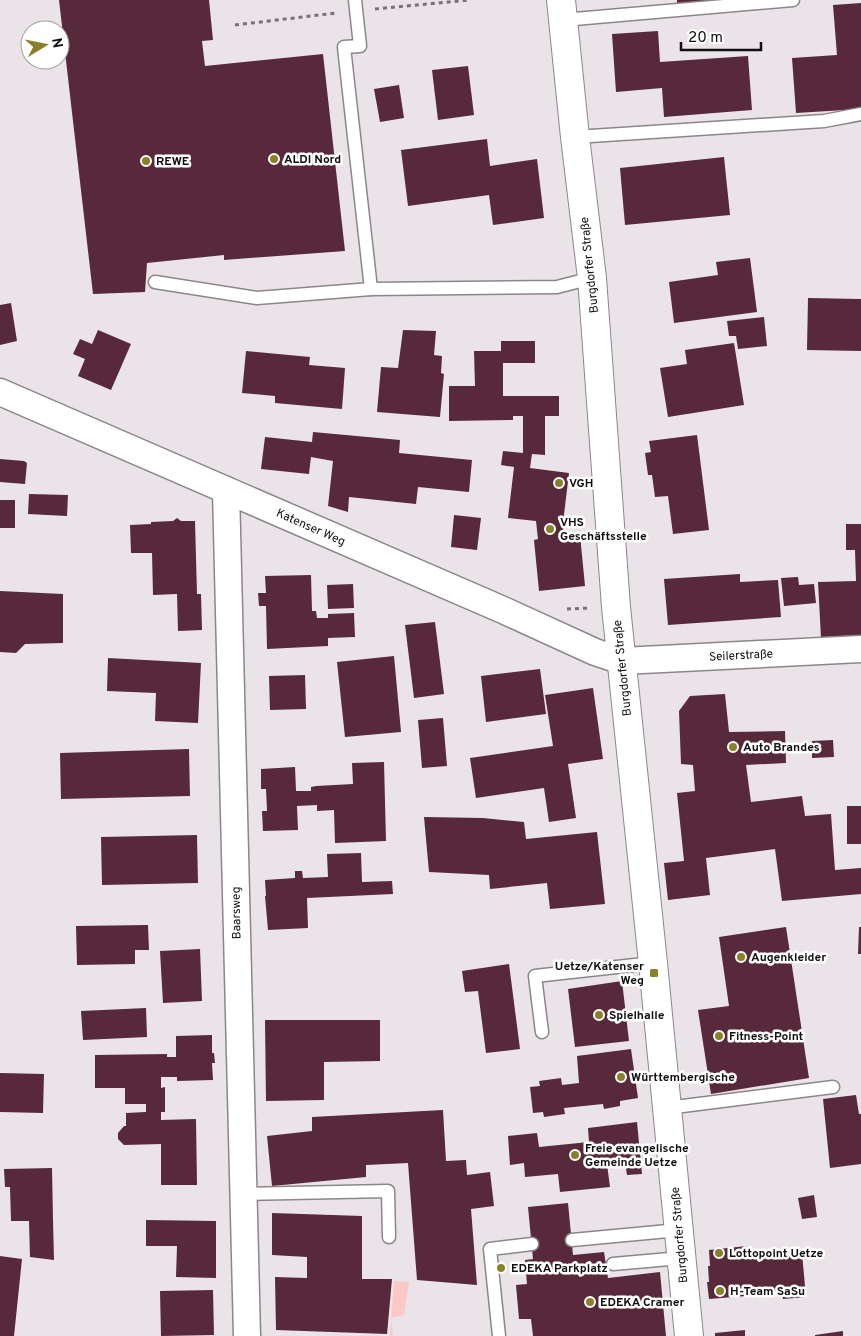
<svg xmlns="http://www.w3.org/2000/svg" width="861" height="1336" viewBox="0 0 861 1336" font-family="Overpass,sans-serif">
  <rect width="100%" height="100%" fill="#eae4e9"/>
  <!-- green -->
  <path fill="#fac9c5" d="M394 1281 409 1282 404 1315 391 1318 393 1336H390Z"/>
  <!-- building -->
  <g fill="#58283b">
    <path d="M59 0H209L213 40 202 41 205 66 323 54 345 251 224 260V255L147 263 145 292 93 294Z"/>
    <path d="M677 0H716V1L677 5Z"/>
    <path d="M861 3V109L796 113 792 58 837 55 833 5Z"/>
    <path d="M658 31 660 62 748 56 752 110 664 117 662 88 616 92 612 34Z"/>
    <path d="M468 66 474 115 438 120 432 70Z"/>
    <path d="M399 85 404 118 380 122 374 89Z"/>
    <path d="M487 139 490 166 537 159 544 218 493 225 489 195 408 206 401 150Z"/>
    <path d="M724 157 730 215 625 225 620 168Z"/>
    <path d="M750 258 757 312 674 323 669 282 718 275 716 262Z"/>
    <path d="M808 298 861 299V351L807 350Z"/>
    <path d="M11 303 17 341 0 345V305Z"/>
    <path d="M764 317 767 346 738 349 736 336H729L727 321Z"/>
    <path d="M98 330 131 344 111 390 78 376 85 359 73 354 80 339 92 344Z"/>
    <path d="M403 330 436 331 434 355 442 356 441 373 444 374 440 417 377 412 381 367 398 368Z"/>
    <path d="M501 341H535V363H503V396H559V416H545V455L532 454 530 468 569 473 563 523 564 537 580 535 585 586 539 591 534 540 538 539 536 521 508 518 514 467 501 465 503 451 523 453V416H513V420L449 421V386H475L474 351H501Z"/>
    <path d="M734 343 744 405 668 417 660 368 687 364 685 350Z"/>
    <path d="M246 351 310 357 309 365 345 368 342 409 275 403V396L242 393Z"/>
    <path d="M313 432 400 440 399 453 472 460 469 492 418 487 416 504 349 497 348 512 328 506 333 461 311 457 309 474 261 469 265 437 312 442Z"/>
    <path d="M697 435 709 530 673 534 668 496 655 497 652 475H648L645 453 651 452 649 441Z"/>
    <path d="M0 459 24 461 27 463 25 484 0 482Z"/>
    <path d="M29 494 68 495 67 516 28 514Z"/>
    <rect x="0" y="500" width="15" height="28"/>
    <path d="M454 515 481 518 477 550 451 547Z"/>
    <path d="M177 518 181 521H195L197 594H201L202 630 178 631 177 594 153 595 152 553H131L130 525 151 524V522L173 521Z"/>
    <path d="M846 524H861V636L821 638 818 582 856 581 855 550H846Z"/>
    <path d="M740 574V582L778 580 781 617 668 625 664 579Z"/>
    <path d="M311 575 312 611H316L317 618H328V614L354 613 355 637 328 638V646L267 649 266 606H259L258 593H266L265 576Z"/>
    <path d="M798 577 799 585 814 584 816 603 784 606 781 578Z"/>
    <path d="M353 584 354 608 328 609 327 585Z"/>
    <path d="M0 591 63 594V643L25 644 16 653 0 652Z"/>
    <path d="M435 622 444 694 414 698 405 625Z"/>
    <path d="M394 656 401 732 345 737 337 662Z"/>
    <path d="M108 658 201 663 198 723 155 721 156 693 107 691Z"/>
    <path d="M540 669 546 714 486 722 481 676Z"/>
    <path d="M305 675 306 709 270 710 269 676Z"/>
    <path d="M593 688 603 759 568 764 576 818 549 822 544 788 476 798 470 758 553 746 545 695Z"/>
    <path d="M725 694 729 732 785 731 786 763 746 765 751 802 802 796 805 816 831 814 835 870 861 868V894L782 901 775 849 706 858 710 895 668 900 664 863 684 861 677 793 695 791 693 765 681 764 679 711 690 696Z"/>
    <path d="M443 718 447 766 422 768 418 720Z"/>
    <path d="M833 740 834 757 812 758V741Z"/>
    <path d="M189 749 190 796 61 799 60 753Z"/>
    <path d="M384 762 386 841 335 843 334 810 317 811V805L297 806 298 830 263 831 262 811H267L266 789H261V769L295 767 296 791H311V787L316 786 353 784 352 763Z"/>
    <rect x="847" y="806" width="14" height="38"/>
    <path d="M424 817 483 818 524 822 526 839 597 832 605 904 550 909 547 883 490 889 489 875 429 872Z"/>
    <path d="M197 835 198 883 102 885 101 837Z"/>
    <path d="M361 853 362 882 392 881 393 894 307 898 308 928 268 930 265 896H266L265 880 295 878V871H302L303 878 328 877 327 854Z"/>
    <path d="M148 925 149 950H135V964L77 965 76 926Z"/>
    <path d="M786 927 809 1078 711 1094 698 1010 729 1006 719 937Z"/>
    <path d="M859 927H861V954H858Z"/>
    <path d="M200 949 202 1001 163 1003 160 951Z"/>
    <path d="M509 964 520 1049 486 1053 478 991 465 992 462 971Z"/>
    <path d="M622 981 629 1041 575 1047 568 989Z"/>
    <path d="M146 1008 147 1037 83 1040 81 1011Z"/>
    <path d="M265 1020H380V1061L324 1062V1100L266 1101Z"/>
    <path d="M212 1035V1053H214L215 1063H212L213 1080 177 1081V1077H161V1088L165 1087V1112H161V1120L196 1119 197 1185H161V1144L124 1145 118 1139V1133L124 1126H126V1113L146 1112V1104H125V1088H95V1055L167 1054V1057H176V1036Z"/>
    <path d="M631 1049 638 1098 620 1101V1106L604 1109 603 1104 564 1108 565 1114 544 1117 543 1112 533 1113 530 1087 540 1086 539 1081 561 1078 562 1085 579 1083 577 1056Z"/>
    <path d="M0 1073 44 1074 43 1113 0 1112Z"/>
    <path d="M856 1095 859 1114H861V1164L830 1168 823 1099Z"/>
    <path d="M443 1110 446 1161 466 1160 467 1175 490 1172 494 1206 471 1209 477 1285 417 1280 408 1163 366 1165V1177L272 1186 267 1136 312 1131V1117Z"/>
    <path d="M637 1122 642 1174 627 1175 625 1162 607 1164 610 1187 560 1192 558 1174 525 1177 524 1163 510 1165 508 1136 537 1133 539 1147 589 1142 588 1128Z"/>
    <path d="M52 1168 53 1220 54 1260 30 1257 29 1221H11L10 1187H5L4 1169Z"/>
    <path d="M814 1195 817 1217 802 1219 798 1198Z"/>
    <path d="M568 1203 573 1255 604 1252 608 1278 660 1272 666 1336H533L531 1319H519L516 1285 527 1284 525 1260 533 1259 528 1207Z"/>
    <path d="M272 1213 362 1216V1279H392L387 1334 276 1330 275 1277 307 1278V1257L272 1255Z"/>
    <path d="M146 1220 216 1221V1278L176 1277 177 1246H146Z"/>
    <path d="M747 1246 748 1253 779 1249 780 1255 802 1253 806 1297 783 1299 782 1293 709 1299 707 1282H709L708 1266H710L709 1250Z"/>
    <path d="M0 1256 22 1259 14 1336H0Z"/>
    <path d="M213 1290 214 1335 161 1336 160 1291Z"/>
    <path d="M745 1330V1336H715V1333Z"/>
    <path d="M843 1331V1336H815V1335Z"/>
  </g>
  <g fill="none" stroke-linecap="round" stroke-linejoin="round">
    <defs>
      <g id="service">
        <path d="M355 0 360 46 344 47 371 289"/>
        <path d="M563 20 793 0"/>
        <path d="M575 137 824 121 861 114"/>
        <path d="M155 282 257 298 371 289 557 287 592 278"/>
        <path d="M542 1032 535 976 653 963"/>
        <path d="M667 1108 833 1087"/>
        <path d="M243 1194 388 1191 389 1237"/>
        <path d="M572 1240 679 1230"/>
        <path d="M613 1264 681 1258"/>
        <path d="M499 1336 490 1249 532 1244"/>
      </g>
      <g id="minor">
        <path d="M0 392 503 610 595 652 622 661 861 649"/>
        <path d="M226 490 247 1336"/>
      </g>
      <path id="secondary" d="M561 0 575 137 592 278 616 607 653 963 689 1336"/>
    </defs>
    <!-- service casing -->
    <use href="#service" stroke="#8b868a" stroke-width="15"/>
    <!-- minor casing -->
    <use href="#minor" stroke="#8b868a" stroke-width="29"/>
    <!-- secondary casing -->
    <use href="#secondary" stroke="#8b868a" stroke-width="30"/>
    <!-- path -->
    <g stroke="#767275" stroke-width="3" stroke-dasharray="4 4" stroke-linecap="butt">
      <path d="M375 9 470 0"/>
      <path d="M235 25 336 13"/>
      <path d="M567 609 591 608"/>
    </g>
    <!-- service -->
    <use href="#service" stroke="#fff" stroke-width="12"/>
    <!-- minor -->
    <use href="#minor" stroke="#fff" stroke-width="26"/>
    <!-- secondary -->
    <use href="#secondary" stroke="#fff" stroke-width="28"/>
  </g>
  <!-- markers -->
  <g fill="#8a8027" stroke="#fff" stroke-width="2">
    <circle cx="274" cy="159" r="5"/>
    <circle cx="146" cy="161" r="5"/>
    <circle cx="559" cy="483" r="5"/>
    <circle cx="550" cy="529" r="5"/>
    <circle cx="733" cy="747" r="5"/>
    <circle cx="741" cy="957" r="5"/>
    <rect x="649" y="968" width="10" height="10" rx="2.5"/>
    <circle cx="599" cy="1015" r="5"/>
    <circle cx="719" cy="1036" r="5"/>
    <circle cx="621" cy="1077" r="5"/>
    <circle cx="575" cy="1155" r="5"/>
    <circle cx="719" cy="1253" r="5"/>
    <circle cx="501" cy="1268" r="5"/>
    <circle cx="720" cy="1291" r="5"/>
    <circle cx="590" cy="1302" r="5"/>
  </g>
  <g text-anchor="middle" stroke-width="5" stroke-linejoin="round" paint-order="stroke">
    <!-- poi labels -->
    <g font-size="12" font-weight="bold" fill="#110f10" stroke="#fff" text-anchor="start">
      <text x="284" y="163">ALDI Nord</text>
      <text x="156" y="165">REWE</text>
      <text x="569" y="487">VGH</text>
      <text x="560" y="526">VHS<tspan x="560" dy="14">Geschäftsstelle</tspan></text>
      <text x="743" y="751">Auto Brandes</text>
      <text x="751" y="961">Augenkleider</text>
      <text x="644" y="970" text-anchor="end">Uetze/Katenser<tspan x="644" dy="14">Weg</tspan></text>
      <text x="609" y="1019">Spielhalle</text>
      <text x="729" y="1040">Fitness-Point</text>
      <text x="631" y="1081">Württembergische</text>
      <text x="585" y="1152">Freie evangelische<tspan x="585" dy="14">Gemeinde Uetze</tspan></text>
      <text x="729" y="1257">Lottopoint Uetze</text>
      <text x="511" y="1272">EDEKA Parkplatz</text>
      <text x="730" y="1295">H-Team SaSu</text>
      <text x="600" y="1306">EDEKA Cramer</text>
    </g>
    <!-- street labels -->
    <g font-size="12" fill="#110f10" stroke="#fff">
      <text transform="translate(589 265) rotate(-96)" y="4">Burgdorfer Straße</text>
      <text transform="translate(311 527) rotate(24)" y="4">Katenser Weg</text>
      <text transform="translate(741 655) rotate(-3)" y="4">Seilerstraße</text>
      <text transform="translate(622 668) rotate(-96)" y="4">Burgdorfer Straße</text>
      <text transform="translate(236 913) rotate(-91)" y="4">Baarsweg</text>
      <text transform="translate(679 1235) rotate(-95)" y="4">Burgdorfer Straße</text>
    </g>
  </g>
  <!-- north arrow -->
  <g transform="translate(45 45) rotate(80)"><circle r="24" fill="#ffffff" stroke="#a09f9f"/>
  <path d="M0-4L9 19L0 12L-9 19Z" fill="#8a8027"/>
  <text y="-8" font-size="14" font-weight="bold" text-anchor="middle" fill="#110f10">N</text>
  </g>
  <!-- scale -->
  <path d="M681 42v8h80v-8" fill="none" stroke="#110f10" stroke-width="2.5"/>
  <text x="688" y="42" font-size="15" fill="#110f10" stroke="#ffffff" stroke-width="4" paint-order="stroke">20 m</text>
</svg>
